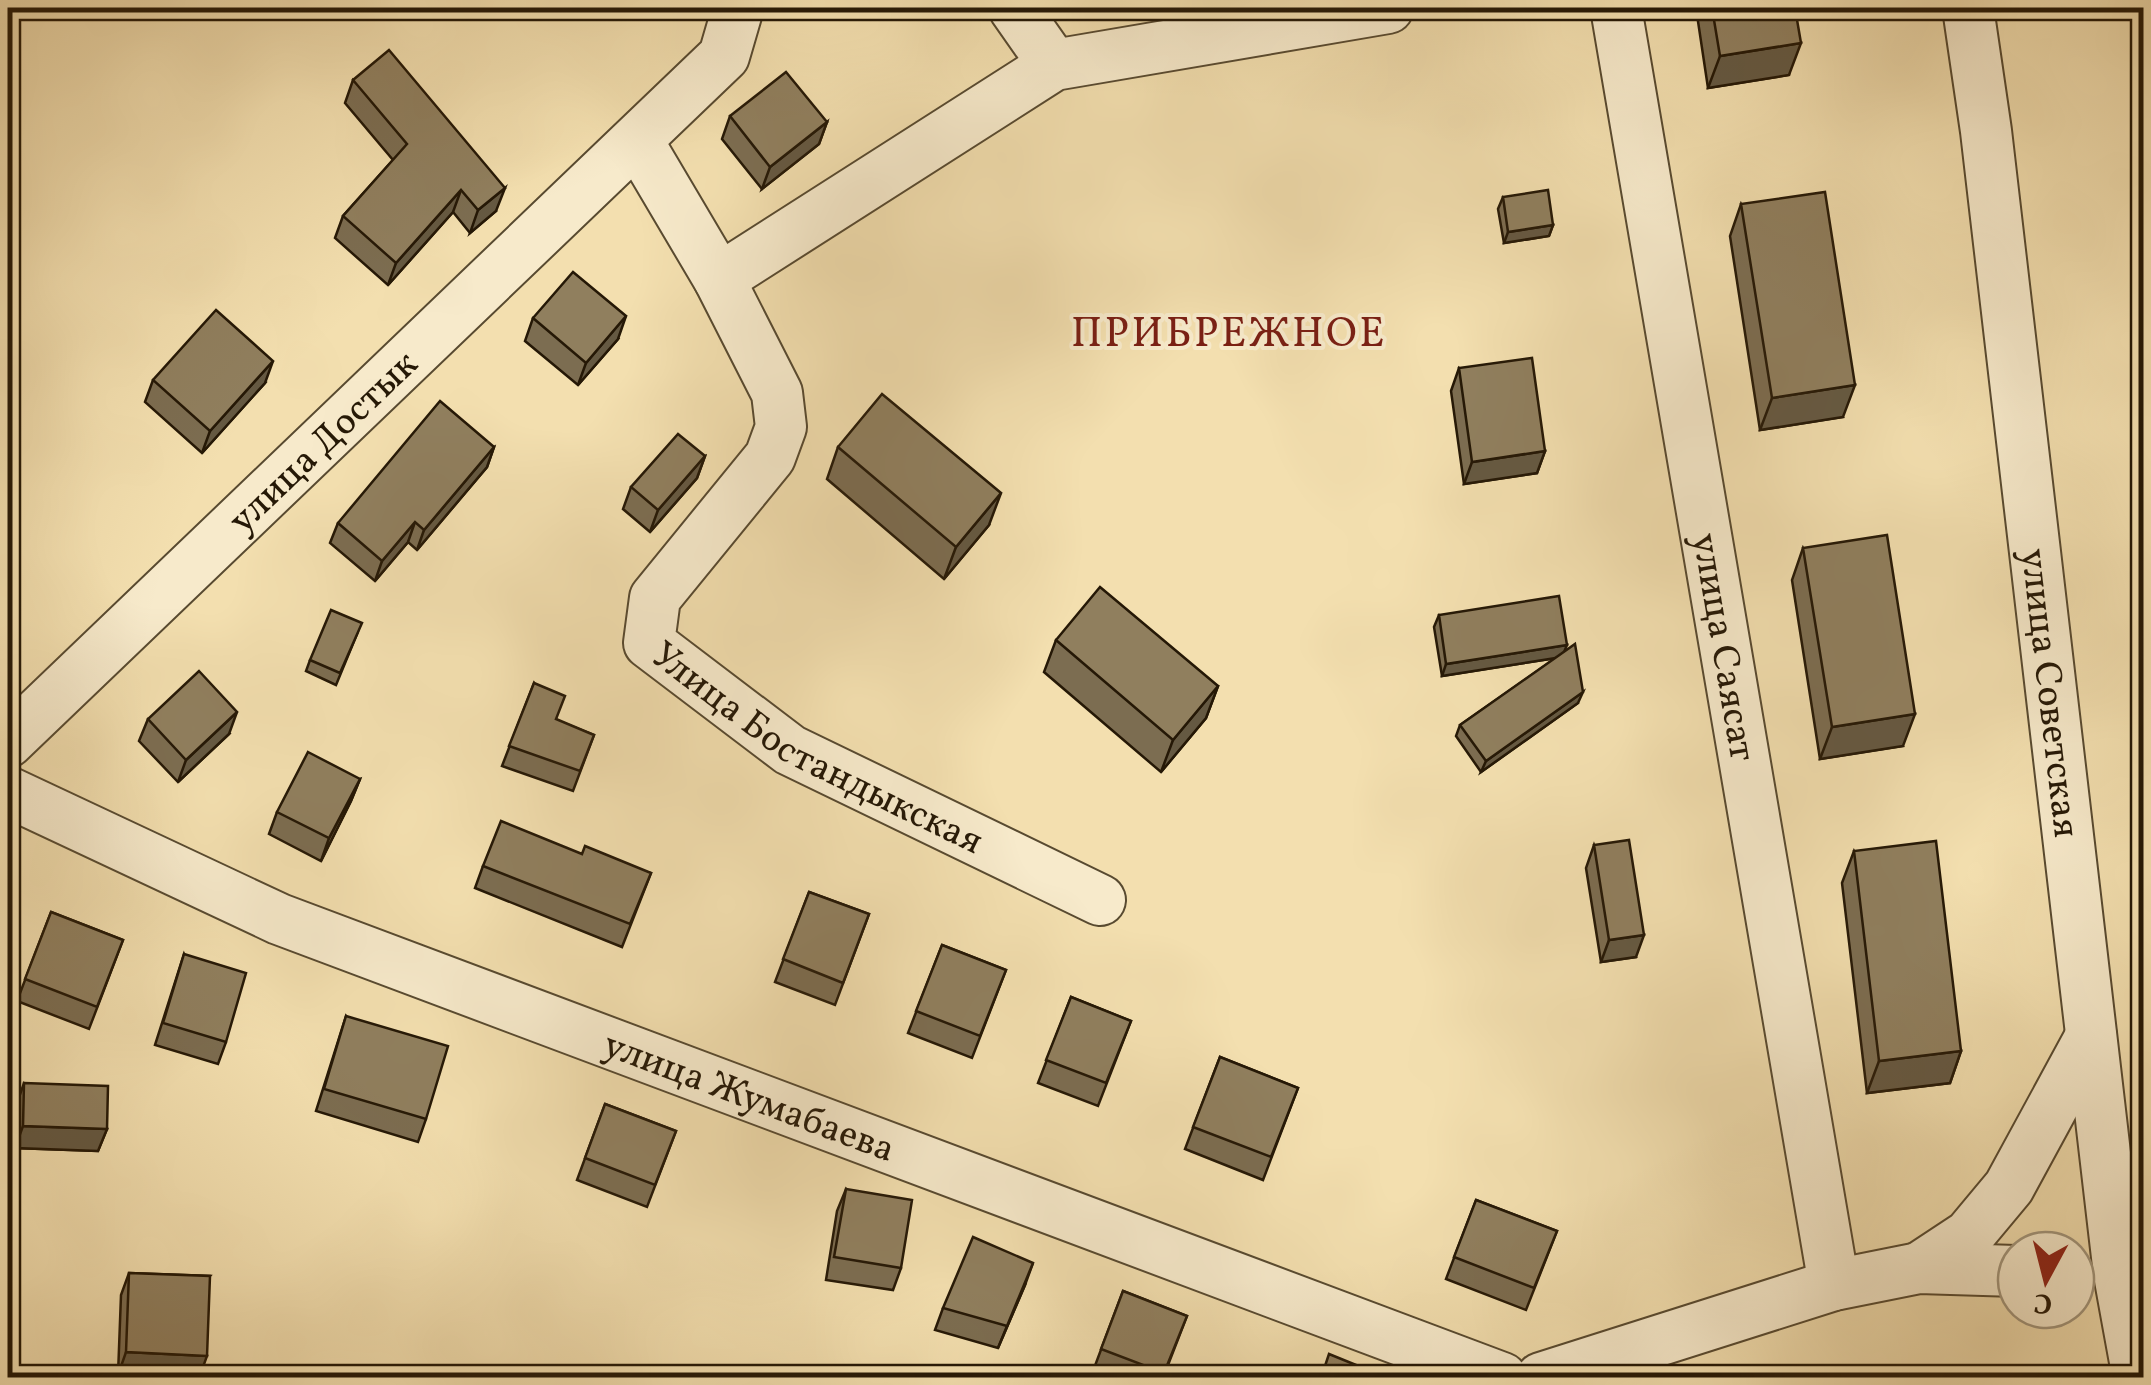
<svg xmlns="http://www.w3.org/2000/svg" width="2151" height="1385" viewBox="0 0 2151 1385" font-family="Vollkorn,serif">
  <rect width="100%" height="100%" fill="#f3dfaf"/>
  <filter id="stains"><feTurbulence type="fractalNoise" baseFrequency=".002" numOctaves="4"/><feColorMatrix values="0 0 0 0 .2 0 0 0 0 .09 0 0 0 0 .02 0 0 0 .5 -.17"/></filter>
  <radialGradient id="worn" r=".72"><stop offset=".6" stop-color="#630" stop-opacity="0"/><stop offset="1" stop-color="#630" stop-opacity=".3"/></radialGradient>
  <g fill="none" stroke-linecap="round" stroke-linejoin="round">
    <defs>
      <g id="minor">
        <path d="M1014 8 1054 65"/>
        <path id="s1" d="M1616 8 1834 1285"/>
        <path id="s2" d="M1968 8 1986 131 2119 1274 2138 1378"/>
        <path id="s3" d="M638 142 719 279 777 393 781 427 770 457 655 598 649 643 790 750 1100 900"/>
        <path d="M719 279 1054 65 1388 8"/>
        <path id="s4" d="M8 742 724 56 738 8"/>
        <path id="s5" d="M8 792 279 919 1502 1378"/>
        <path d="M1919 1268 1969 1235 2009 1187 2091 1036"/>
        <path d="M1541 1378 1834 1285 1919 1268 2016 1271"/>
      </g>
    </defs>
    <!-- minor casing -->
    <use href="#minor" stroke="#584a30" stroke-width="54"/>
    <!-- minor -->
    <use href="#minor" stroke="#f7eacb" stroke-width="50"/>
  </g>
  <!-- wall -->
  <g fill="#7c6d51" stroke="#251806" stroke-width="2.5">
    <path d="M1696 8H1795L1789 75 1708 88Z"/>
    <path d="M353 80 496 211 470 233 453 212 388 285 335 238 343 216 393 160 345 103Z"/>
    <path d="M730 116 827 122 819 144 762 189 722 139Z"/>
    <path d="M1503 197 1553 225 1549 236 1504 243 1498 209Z"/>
    <path d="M1741 204 1843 417 1760 430 1730 236Z"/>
    <path d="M533 318 618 339 578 385 525 341Z"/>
    <path d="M1459 368 1545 451 1537 473 1464 484 1451 391Z"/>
    <path d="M153 380 265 383 202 453 145 402Z"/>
    <path d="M494 447 487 467 417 550 408 542 375 581 330 543 338 523Z"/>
    <path d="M838 447 989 525 944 579 827 479Z"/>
    <path d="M705 456 697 478 650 532 623 509 631 487Z"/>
    <path d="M1803 548 1903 746 1820 759 1792 580Z"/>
    <path d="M1439 615 1564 652 1578 703 1481 772 1456 736 1460 725 1556 658 1442 676 1434 627Z"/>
    <path d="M357 634 336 685 306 671 310 660Z"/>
    <path d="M1056 640 1218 686 1206 718 1161 772 1044 672Z"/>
    <path d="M534 683 556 720 594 735 573 791 502 766Z"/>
    <path d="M148 719 229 734 178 782 139 741Z"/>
    <path d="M360 779 351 801 321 861 269 834 277 812Z"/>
    <path d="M1594 845 1636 957 1601 962 1586 868Z"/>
    <path d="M1854 851 1961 1051 1950 1083 1867 1093 1842 883Z"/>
    <path d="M582 854 651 873 622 947 475 888 483 866Z"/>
    <path d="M809 892 869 914 835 1005 775 982Z"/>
    <path d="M51 912 123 940 89 1029 17 1001Z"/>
    <path d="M942 945 1006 970 972 1058 908 1033Z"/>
    <path d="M184 954 226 1042 218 1064 155 1045Z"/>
    <path d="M1071 997 1131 1021 1098 1106 1038 1083Z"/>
    <path d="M346 1016 426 1119 418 1142 316 1111Z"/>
    <path d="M1220 1057 1298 1088 1263 1180 1185 1149Z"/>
    <path d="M24 1083 107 1129 98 1151 15 1148 16 1106Z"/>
    <path d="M605 1104 676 1131 647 1207 577 1180Z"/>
    <path d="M846 1189 901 1268 893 1290 826 1280 837 1211Z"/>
    <path d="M1476 1200 1557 1231 1526 1310 1446 1279Z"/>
    <path d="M129 1273 210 1276 118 1375 121 1295Z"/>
    <path d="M1025 1285 998 1348 935 1330 943 1308Z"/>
    <path d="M1123 1291 1187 1316 1163 1378H1110L1093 1371Z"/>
  </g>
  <!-- shaded-wall -->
  <g fill="#655942" stroke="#251806" stroke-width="2.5">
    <path d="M1801 43 1789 75 1708 88 1720 56Z"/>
    <path d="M827 122 819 144 762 189 770 167Z"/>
    <path d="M505 188 496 211 470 233 478 210Z"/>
    <path d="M461 190 453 212 388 285 396 263Z"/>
    <path d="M1553 225 1549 236 1504 243 1508 232Z"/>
    <path d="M626 316 618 339 578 385 586 363Z"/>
    <path d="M273 361 265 383 202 453 210 431Z"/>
    <path d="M1855 385 1843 417 1760 430 1772 398Z"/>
    <path d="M494 447 487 467 417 550 424 530Z"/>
    <path d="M1545 451 1537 473 1464 484 1472 462Z"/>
    <path d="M705 456 697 478 650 532 658 510Z"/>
    <path d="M1001 493 989 525 944 579 956 547Z"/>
    <path d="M415 522 408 542 375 581 382 561Z"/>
    <path d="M1567 645 1562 657 1442 676 1446 664Z"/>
    <path d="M1218 686 1206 718 1161 772 1173 740Z"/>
    <path d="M1583 692 1578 703 1481 772 1486 761Z"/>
    <path d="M237 712 229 734 178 782 186 760Z"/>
    <path d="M1915 714 1903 746 1820 759 1832 727Z"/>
    <path d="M360 779 351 801 321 861 329 838Z"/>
    <path d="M1644 935 1636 957 1601 962 1609 940Z"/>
    <path d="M1961 1051 1950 1083 1867 1093 1879 1061Z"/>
    <path d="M23 1126 107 1129 98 1151 15 1148Z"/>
    <path d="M1033 1263 1025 1285 998 1348 1007 1326Z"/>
    <path d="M126 1352 207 1356 199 1378 118 1375Z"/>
  </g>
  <!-- building -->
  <g fill="#907f5e" stroke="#251806" stroke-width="2.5">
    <path d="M1712 8H1795L1801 43 1720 56Z"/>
    <path d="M389 50 505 188 478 210 461 190 396 263 343 216 407 144 353 80Z"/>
    <path d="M786 72 827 122 770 167 730 116Z"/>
    <path d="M1548 190 1553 225 1508 232 1503 197Z"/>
    <path d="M1825 192 1855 385 1772 398 1741 204Z"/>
    <path d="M573 272 626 316 586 363 533 318Z"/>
    <path d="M216 310 273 361 210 431 153 380Z"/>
    <path d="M1532 358 1545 451 1472 462 1459 368Z"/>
    <path d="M882 394 1001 493 956 547 838 447Z"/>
    <path d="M440 401 494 447 424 530 415 522 382 561 338 523Z"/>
    <path d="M678 434 705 456 658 510 631 487Z"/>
    <path d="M1887 535 1915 714 1832 727 1803 548Z"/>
    <path d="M1100 587 1218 686 1173 740 1056 640Z"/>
    <path d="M1559 596 1567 645 1446 664 1439 615Z"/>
    <path d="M331 610 362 623 340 673 310 660Z"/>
    <path d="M1575 644 1583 692 1486 761 1460 725Z"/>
    <path d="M199 671 237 712 186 760 148 719Z"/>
    <path d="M534 683 565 696 556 719 594 735 580 771 509 746Z"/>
    <path d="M308 752 360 779 329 838 277 812Z"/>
    <path d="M501 821 582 854 585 846 651 873 630 924 483 866Z"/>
    <path d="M1629 840 1644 935 1609 940 1594 845Z"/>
    <path d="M1936 841 1961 1051 1879 1061 1854 851Z"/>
    <path d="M809 892 869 914 843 983 783 959Z"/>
    <path d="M51 912 123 940 97 1007 25 979Z"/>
    <path d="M942 945 1006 970 980 1036 916 1011Z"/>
    <path d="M184 954 246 973 226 1042 163 1023Z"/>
    <path d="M1071 997 1131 1021 1106 1083 1046 1060Z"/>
    <path d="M346 1016 448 1046 426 1119 324 1089Z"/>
    <path d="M1220 1057 1298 1088 1271 1157 1193 1127Z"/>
    <path d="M24 1083 108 1086 107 1129 23 1126Z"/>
    <path d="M605 1104 676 1131 655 1185 585 1158Z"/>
    <path d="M846 1189 912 1200 901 1268 834 1257Z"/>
    <path d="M1476 1200 1557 1231 1534 1288 1454 1257Z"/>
    <path d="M973 1237 1033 1263 1007 1326 943 1308Z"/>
    <path d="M129 1273 210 1276 207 1356 126 1352Z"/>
    <path d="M1123 1291 1187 1316 1164 1373 1101 1349Z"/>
    <path d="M1329 1354 1388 1378H1321Z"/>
  </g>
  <g text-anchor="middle" stroke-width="8" stroke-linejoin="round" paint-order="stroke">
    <!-- street labels -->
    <g font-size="38" fill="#251806" stroke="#f7eacb">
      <text dy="13" stroke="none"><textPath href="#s4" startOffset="435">улица Достык</textPath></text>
      <text dy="13" stroke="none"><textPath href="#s1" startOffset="648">улица Саясат</textPath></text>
      <text dy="13" stroke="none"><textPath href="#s2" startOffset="690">улица Советская</textPath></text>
      <text dy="13" stroke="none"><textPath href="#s3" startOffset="780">Улица Бостандыкская</textPath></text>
      <text dy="13" stroke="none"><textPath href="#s5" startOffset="802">улица Жумабаева</textPath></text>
    </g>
    <!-- quarter labels -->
    <g font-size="42" letter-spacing="2.5" fill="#7a1f14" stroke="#f7eacb">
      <text x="1229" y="346">ПРИБРЕЖНОЕ</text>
    </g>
  </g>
  <!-- margin -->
  <rect width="2151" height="1385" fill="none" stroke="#f3dfaf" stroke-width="40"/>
  <rect x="10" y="10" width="2131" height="1365" fill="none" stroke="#251806" stroke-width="5"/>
  <rect x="20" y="20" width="2111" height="1345" fill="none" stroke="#251806" stroke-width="2.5"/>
  <!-- north arrow -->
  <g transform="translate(2046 1280) rotate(187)"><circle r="48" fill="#f7eacb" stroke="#a3967c" stroke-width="2.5"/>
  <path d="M0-8L18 38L0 25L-18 38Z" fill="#8f2418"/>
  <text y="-15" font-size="28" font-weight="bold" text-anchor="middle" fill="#251806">С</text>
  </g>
  <rect width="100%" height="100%" filter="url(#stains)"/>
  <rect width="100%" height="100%" fill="url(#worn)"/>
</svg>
